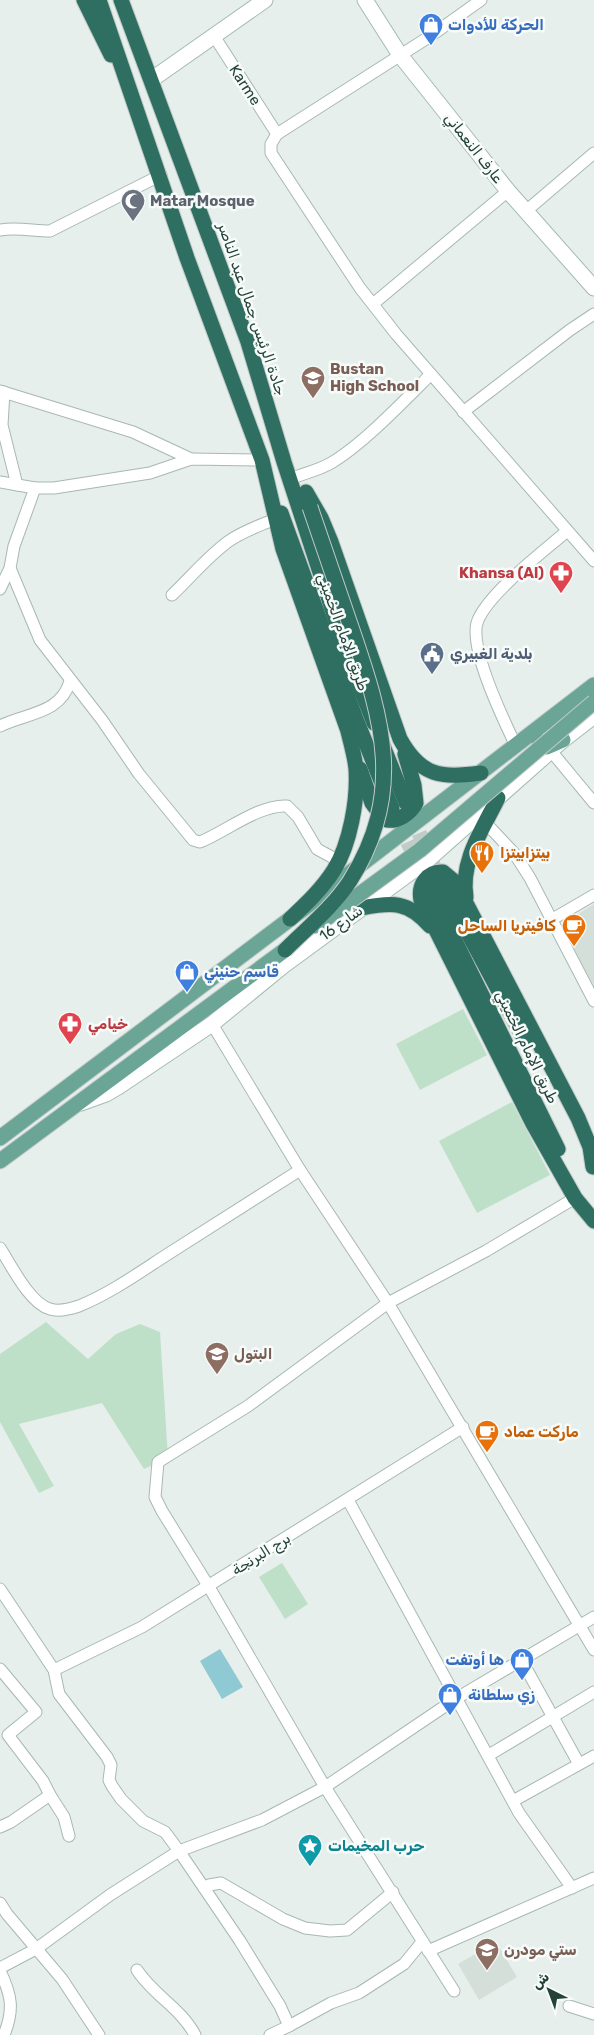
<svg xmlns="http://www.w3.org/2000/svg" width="594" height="2035" viewBox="0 0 594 2035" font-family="Rubik,Cairo,sans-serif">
  <rect width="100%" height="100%" fill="#e6efeb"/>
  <!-- built -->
  <g fill="#d4dfda">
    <path d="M594 904V990L560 925Z"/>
    <path d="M496 1942 517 1977 479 2000 458 1964Z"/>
  </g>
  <!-- green -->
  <g fill="#bfe0c8">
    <path d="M463 1009 487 1055 420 1090 396 1044Z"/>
    <path d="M512 1102 550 1175 477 1213 439 1141Z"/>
    <path d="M46 1322 88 1359 116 1334 140 1324 160 1332 168 1458 144 1469 102 1403 19 1424 54 1486 39 1493 0 1422V1354Z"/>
    <path d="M282 1563 308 1604 285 1619 259 1577Z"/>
  </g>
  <!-- water -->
  <path fill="#8ec9d4" d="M220 1649 243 1687 222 1699 200 1661Z"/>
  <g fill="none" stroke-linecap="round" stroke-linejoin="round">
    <!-- highway-tunnel -->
    <g stroke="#bfccc8" stroke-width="15" stroke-dasharray="15 8" stroke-linecap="butt">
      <path d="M410 812 440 881"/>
      <path d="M398 821 419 866"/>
    </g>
    <defs>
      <g id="street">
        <path d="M481 0 432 35 277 134 271 144V153L360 288 396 334 594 561"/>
        <path d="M214 36 277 134"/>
        <path d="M526 211 594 153"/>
        <path d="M0 230C16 227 34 231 50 231L161 175"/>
        <path d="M373 304 508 191"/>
        <path d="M0 391 133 432 191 459"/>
        <path d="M4 392 2 425 17 485"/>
        <path d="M463 412 570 330 594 314"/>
        <path d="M298 476C309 472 321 469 331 463 363 444 403 402 430 375"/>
        <path d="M0 482 35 488H54L150 473 191 459 262 460"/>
        <path d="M10 568 40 640 102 720 139 774 193 840 200 842C225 832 260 804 287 806L298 817 317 849 339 861"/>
        <path d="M0 589 10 568 14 546 35 488"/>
        <path d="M172 595C191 577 208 556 229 541 243 531 259 526 275 519"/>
        <path d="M0 726C26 713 61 714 70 681"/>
        <path d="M516 746C504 721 467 645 478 620 491 591 543 552 567 531"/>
        <path d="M551 751 594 803"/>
        <path d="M480 817 514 853 530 878 594 1001"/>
        <path d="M551 920 594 895"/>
        <path d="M212 1024 300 1170 388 1303 594 1650"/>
        <path d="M0 1248C11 1265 30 1304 50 1309 59 1312 70 1309 79 1306 111 1293 140 1272 168 1254 212 1226 256 1198 300 1170"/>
        <path d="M348 1500 519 1813 572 1888"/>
        <path d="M0 1589 54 1670 59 1694 107 1757 111 1765 109 1780 112 1786 121 1799 143 1821 165 1832 179 1851 240 1941 280 2006 289 2026 270 2035"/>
        <path d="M522 1661 579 1764"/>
        <path d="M0 1669 36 1712 8 1735 43 1781 50 1795"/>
        <path d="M54 1670 142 1627 463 1427"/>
        <path d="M489 1755 594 1692"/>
        <path d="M513 1801 594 1756"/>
        <path d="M0 1827 11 1822 50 1795 64 1817 69 1836"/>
        <path d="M204 1888 209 1885 221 1883 283 1919 305 1928 330 1931 347 1930 393 1892"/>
        <path d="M0 1903 7 1914 62 1979 99 2035"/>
        <path d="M428 1951 594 1878"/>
        <path d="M0 1968 36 1949 110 1895 179 1851 262 1820 325 1787 457 1698 594 1617"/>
        <path d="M137 1970C153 1995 181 2008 195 2035"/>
        <path d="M0 1971C12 1996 14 2010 4 2035"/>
        <path d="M454 1991 325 1787 209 1587 162 1511 155 1497 158 1462 248 1406 388 1303 486 1251 575 1198"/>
        <path d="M569 2006 594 2014"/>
        <path d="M289 2026 331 2003 359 1993 404 1964 422 1942"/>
      </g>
      <g id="secondary">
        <path d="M365 0 400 55 478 153 508 191 594 288"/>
        <path d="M151 80 265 0"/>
        <path d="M81 1103 106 1094 118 1087 212 1024 283 966 429 859 563 740 594 716"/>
      </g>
      <g id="primary">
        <path d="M539 741 547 747 563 740"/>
        <path d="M0 1138 290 919 594 685"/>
        <path d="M0 1161 285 950"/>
      </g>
      <g id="highway">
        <path d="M84 0 111 55"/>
        <path d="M99 0 187 258 262 460 283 549 348 731C351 744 355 757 356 769 358 800 350 844 334 870 322 889 306 904 290 919"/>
        <path d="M121 0 248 342 284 462 346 652 374 723"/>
        <path d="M306 492 321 518 331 542 400 739C421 777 441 778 481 773"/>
        <path d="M281 513 356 719 392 808"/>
        <path d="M383 746 406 803"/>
        <path d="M360 769 372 803 384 819C396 824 411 813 416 803L414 785 405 754"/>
        <path d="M440 881 525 1040"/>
        <path d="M429 888 558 1149"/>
        <path d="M466 897C460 861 483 829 498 798"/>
        <path d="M362 908C392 902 408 901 430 926"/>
        <path d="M593 1167 590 1147 578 1118 455 882 443 872C427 871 418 885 421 900L532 1122 575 1198 594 1221"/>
      </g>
    </defs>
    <!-- street casing -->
    <use href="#street" stroke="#a8b8b2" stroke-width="13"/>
    <!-- secondary casing -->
    <use href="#secondary" stroke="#a4bbb3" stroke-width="17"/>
    <!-- primary casing -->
    <use href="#primary" stroke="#c2cac8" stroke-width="17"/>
    <!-- highway casing -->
    <use href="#highway" stroke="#c2cac8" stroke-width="17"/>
    <!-- street -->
    <use href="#street" stroke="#fff" stroke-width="11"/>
    <!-- secondary -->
    <use href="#secondary" stroke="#fff" stroke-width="15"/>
    <!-- primary -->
    <use href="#primary" stroke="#6aa596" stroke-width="15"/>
    <!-- highway -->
    <use href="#highway" stroke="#2f6f62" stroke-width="15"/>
    <defs>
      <path id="primary-bridge" d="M316 926 420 850 594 702"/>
      <path id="highway-bridge" d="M285 950C307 928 333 907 350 881 405 793 383 721 352 630 338 589 324 548 310 507"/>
    </defs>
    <!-- primary-bridge casing -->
    <use href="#primary-bridge" stroke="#c2cac8" stroke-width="17" stroke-linecap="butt"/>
    <!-- highway-bridge casing -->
    <use href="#highway-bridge" stroke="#c2cac8" stroke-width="17" stroke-linecap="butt"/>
    <!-- primary-bridge -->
    <use href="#primary-bridge" stroke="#6aa596" stroke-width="15"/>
    <!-- highway-bridge -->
    <use href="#highway-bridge" stroke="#2f6f62" stroke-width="15"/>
  </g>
  <!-- icons -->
  <defs>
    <symbol id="shop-pin" viewBox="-11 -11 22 30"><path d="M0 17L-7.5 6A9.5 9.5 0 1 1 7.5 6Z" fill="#3f7fe0" stroke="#f7fbf9"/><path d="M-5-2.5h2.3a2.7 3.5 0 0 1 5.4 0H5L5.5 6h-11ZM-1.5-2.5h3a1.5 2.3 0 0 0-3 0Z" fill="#fff"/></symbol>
    <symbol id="mosque-pin" viewBox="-11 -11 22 30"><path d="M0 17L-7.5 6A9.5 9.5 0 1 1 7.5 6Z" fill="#6b7280" stroke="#f7fbf9"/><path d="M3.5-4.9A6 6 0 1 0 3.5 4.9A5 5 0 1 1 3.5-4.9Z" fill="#fff"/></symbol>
    <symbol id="school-pin" viewBox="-11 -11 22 30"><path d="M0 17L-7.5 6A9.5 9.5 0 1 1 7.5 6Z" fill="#8d6e63" stroke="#f7fbf9"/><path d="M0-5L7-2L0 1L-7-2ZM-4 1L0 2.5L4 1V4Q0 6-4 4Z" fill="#fff"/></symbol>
    <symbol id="pharmacy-pin" viewBox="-11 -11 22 30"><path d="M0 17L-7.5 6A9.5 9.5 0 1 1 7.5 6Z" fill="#e0444e" stroke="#f7fbf9"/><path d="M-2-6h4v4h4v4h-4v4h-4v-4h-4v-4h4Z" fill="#fff"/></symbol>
    <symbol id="civic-pin" viewBox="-11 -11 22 30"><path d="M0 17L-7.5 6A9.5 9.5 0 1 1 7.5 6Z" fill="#5c6f8a" stroke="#f7fbf9"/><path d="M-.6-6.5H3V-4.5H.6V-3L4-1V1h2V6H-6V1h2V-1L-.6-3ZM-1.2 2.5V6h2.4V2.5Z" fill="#fff"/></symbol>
    <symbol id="restaurant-pin" viewBox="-11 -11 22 30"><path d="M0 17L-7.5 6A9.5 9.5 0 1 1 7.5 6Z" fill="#e8710a" stroke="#f7fbf9"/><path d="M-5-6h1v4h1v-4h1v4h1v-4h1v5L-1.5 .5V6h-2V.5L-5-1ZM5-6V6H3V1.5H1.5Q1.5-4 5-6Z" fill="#fff"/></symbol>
    <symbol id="cafe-pin" viewBox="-11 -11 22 30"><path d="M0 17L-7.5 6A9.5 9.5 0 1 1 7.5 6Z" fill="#e8710a" stroke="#f7fbf9"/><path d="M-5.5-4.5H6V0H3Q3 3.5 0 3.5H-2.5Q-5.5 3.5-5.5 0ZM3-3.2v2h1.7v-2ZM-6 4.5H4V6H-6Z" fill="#fff"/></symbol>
    <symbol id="sight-pin" viewBox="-11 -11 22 30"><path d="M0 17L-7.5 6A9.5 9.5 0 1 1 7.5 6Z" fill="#0f9aa8" stroke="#f7fbf9"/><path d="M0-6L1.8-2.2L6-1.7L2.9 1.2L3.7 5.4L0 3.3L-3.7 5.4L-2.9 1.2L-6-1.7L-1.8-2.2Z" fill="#fff"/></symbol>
  </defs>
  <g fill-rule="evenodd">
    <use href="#shop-pin" x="417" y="11" width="28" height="38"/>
    <use href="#mosque-pin" x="119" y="187" width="28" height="38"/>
    <use href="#school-pin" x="299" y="364" width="28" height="38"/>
    <use href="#pharmacy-pin" x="547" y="559" width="28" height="38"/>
    <use href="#civic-pin" x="418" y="640" width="28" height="38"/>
    <use href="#restaurant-pin" x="468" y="839" width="28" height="38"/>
    <use href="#cafe-pin" x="560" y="912" width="28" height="38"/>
    <use href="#shop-pin" x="173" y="958" width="28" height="38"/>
    <use href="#pharmacy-pin" x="56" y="1010" width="28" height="38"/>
    <use href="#school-pin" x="203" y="1340" width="28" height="38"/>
    <use href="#cafe-pin" x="473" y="1418" width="28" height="38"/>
    <use href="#shop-pin" x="508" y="1646" width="28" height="38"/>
    <use href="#shop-pin" x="436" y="1681" width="28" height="38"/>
    <use href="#sight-pin" x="296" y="1832" width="28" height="38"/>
    <use href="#school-pin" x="473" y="1936" width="28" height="38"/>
  </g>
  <g text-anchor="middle" stroke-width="5" stroke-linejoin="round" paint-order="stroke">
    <!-- shop labels -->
    <g font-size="15" font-weight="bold" fill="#366cbe" stroke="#f7fbf9" text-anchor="start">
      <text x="448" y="30">الحركة للأدوات</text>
      <text x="204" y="977">قاسم حنيني</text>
      <text x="504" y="1665" text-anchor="end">ها أوتفت</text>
      <text x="468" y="1700">زي سلطانة</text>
    </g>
    <!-- street labels -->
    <g font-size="15" fill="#24423a" stroke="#f7fbf9">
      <text transform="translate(245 85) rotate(57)" y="5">Karme</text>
      <text transform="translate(474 148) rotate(52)" y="5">عارف النعماني</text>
      <text transform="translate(252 309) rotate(71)" y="5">جادة الرئيس جمال عبد الناصر</text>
      <text transform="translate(343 632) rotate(70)" y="5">طريق الإمام الخميني</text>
      <text transform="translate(341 923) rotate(-36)" y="5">شارع 16</text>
      <text transform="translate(527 1047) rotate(64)" y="5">طريق الإمام الخميني</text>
      <text transform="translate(261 1554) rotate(-32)" y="5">برج البرنجة</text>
    </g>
    <!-- worship labels -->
    <g font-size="15" font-weight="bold" fill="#5b616d" stroke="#f7fbf9" text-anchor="start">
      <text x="150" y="206">Matar Mosque</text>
    </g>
    <!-- education labels -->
    <g font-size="15" font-weight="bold" fill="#785e54" stroke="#f7fbf9" text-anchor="start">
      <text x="330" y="374">Bustan<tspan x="330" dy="17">High School</tspan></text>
      <text x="234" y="1359">البتول</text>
      <text x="504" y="1955">ستي مودرن</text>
    </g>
    <!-- health labels -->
    <g font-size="15" font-weight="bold" fill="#be3a42" stroke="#f7fbf9" text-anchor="end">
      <text x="544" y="578">Khansa (Al)</text>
      <text x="88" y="1029" text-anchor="start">خيامي</text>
    </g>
    <!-- service labels -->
    <g font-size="15" font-weight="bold" fill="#4e5e75" stroke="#f7fbf9" text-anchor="start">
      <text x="450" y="659">بلدية الغبيري</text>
    </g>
    <!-- food labels -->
    <g font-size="15" font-weight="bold" fill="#c56008" stroke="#f7fbf9" text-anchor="start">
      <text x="500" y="858">بيتزابيتزا</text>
      <text x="556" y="931" text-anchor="end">كافيتريا الساحل</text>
      <text x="504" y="1437">ماركت عماد</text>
    </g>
    <!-- culture labels -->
    <g font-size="15" font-weight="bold" fill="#0d838f" stroke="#f7fbf9" text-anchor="start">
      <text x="328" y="1851">حرب المخيمات</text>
    </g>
  </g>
  <!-- north arrow -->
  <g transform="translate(549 1990) rotate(318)" stroke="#f7fbf9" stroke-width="4" paint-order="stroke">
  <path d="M0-4L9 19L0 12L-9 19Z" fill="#24423a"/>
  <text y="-8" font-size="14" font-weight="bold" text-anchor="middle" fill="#24423a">ش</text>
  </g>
</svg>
